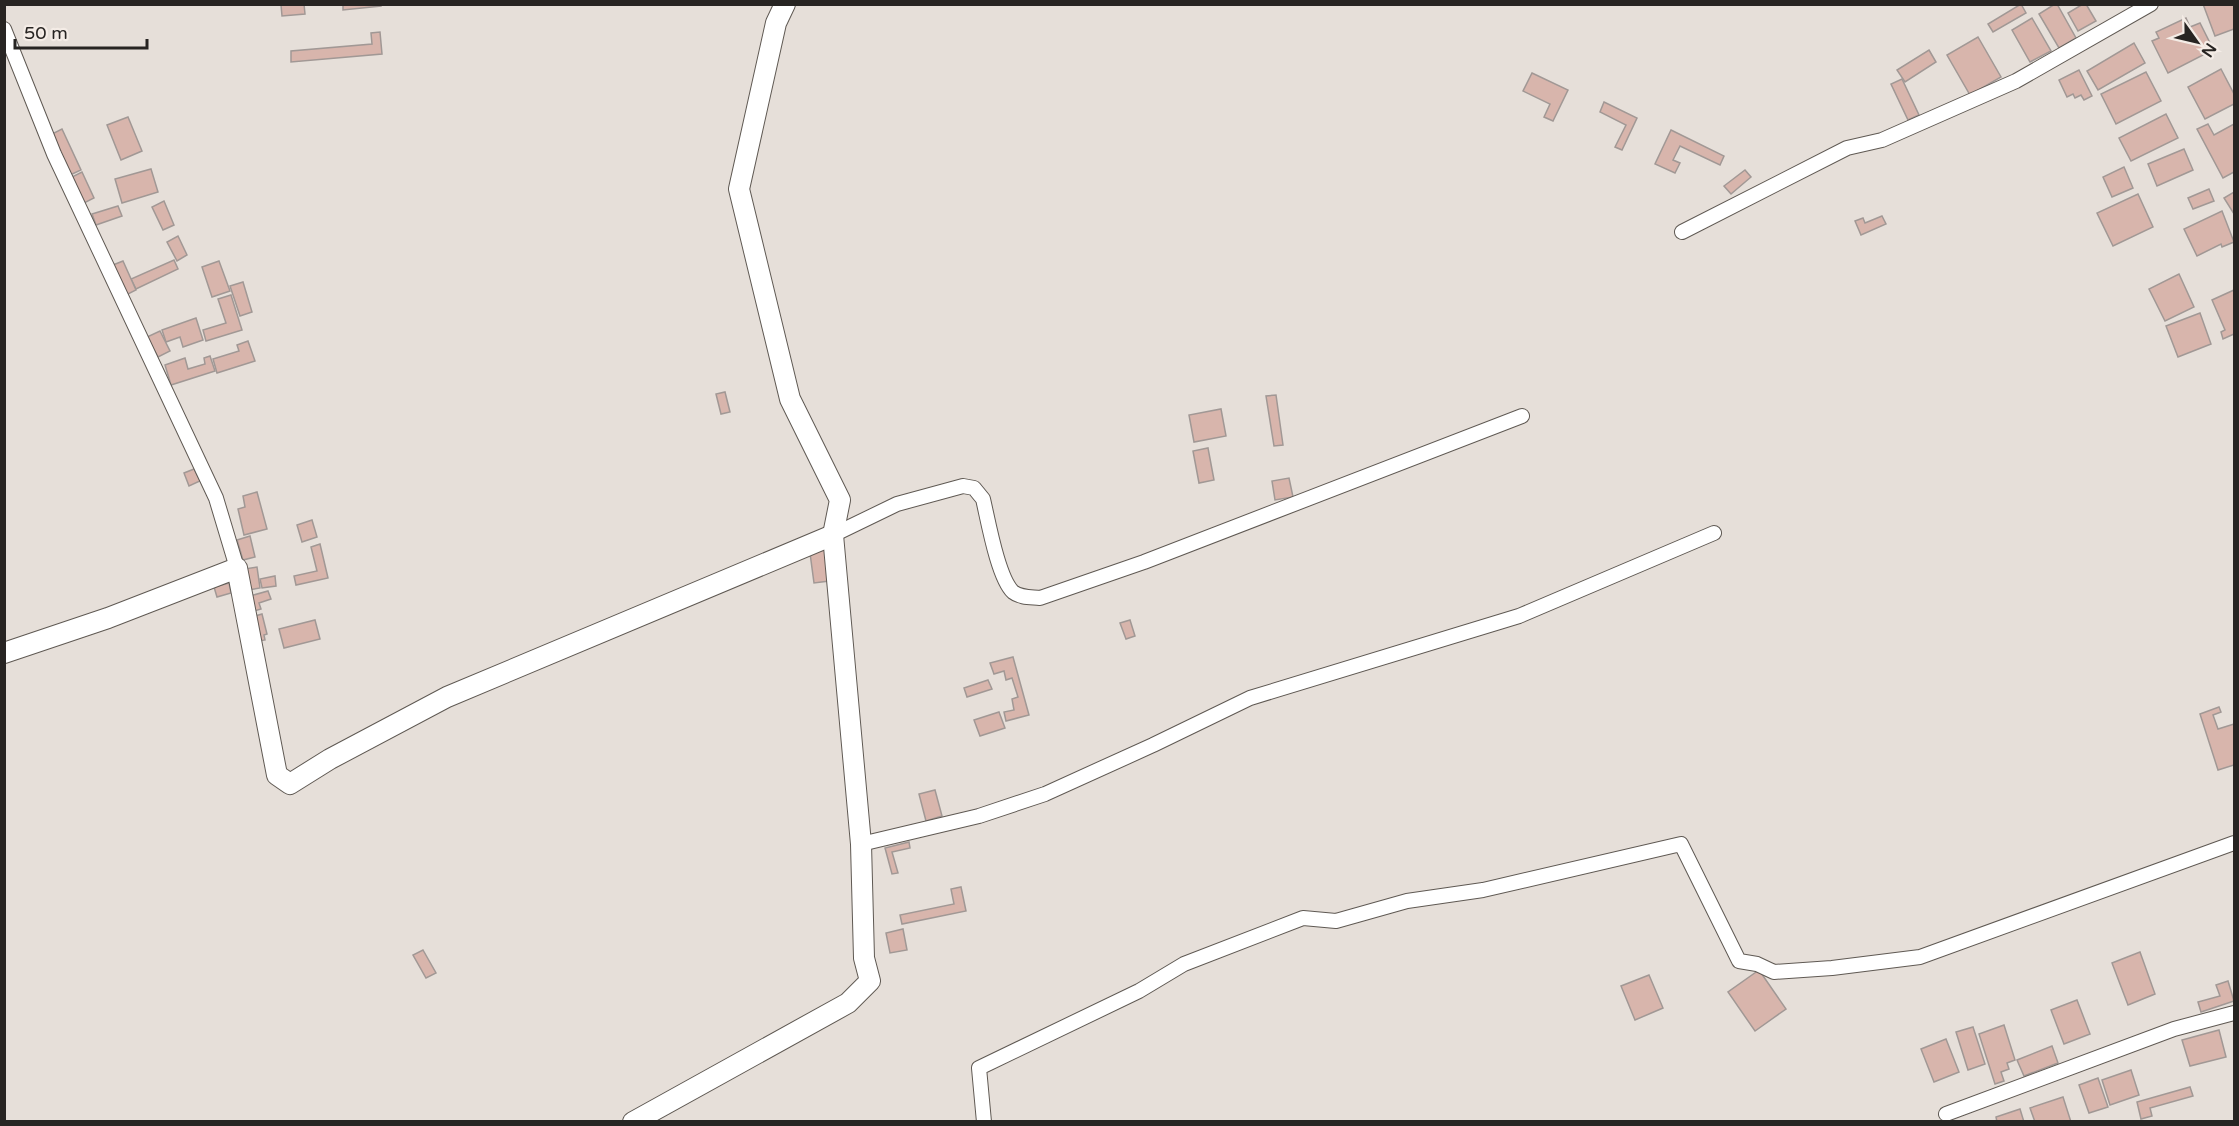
<svg xmlns="http://www.w3.org/2000/svg" width="2239" height="1126" viewBox="0 0 2239 1126" font-family="'Varela Round',sans-serif">
  <rect width="100%" height="100%" fill="#e6dfd9"/>
  <!-- building -->
  <g fill="#d8b5ac" stroke="#a19895" stroke-width="1.5">
    <path d="M304 4 305 14 282 16 281 5Z"/>
    <path d="M343 4H381V6L343 10Z"/>
    <path d="M2021 4 2026 13 1993 32 1988 24Z"/>
    <path d="M2055 4H2057L2076 38 2059 48 2039 14Z"/>
    <path d="M2083 4H2086L2096 21 2078 31 2068 13Z"/>
    <path d="M2203 4H2234V29L2215 36Z"/>
    <path d="M2032 18 2051 51 2030 62 2012 30Z"/>
    <path d="M2186 18 2190 27 2200 23 2212 47 2203 51 2205 54 2168 73 2152 41 2159 38 2156 32Z"/>
    <path d="M380 32 382 54 291 62V51L372 44 371 33Z"/>
    <path d="M1978 37 2001 77 1970 95 1947 55Z"/>
    <path d="M2134 43 2145 63 2098 90 2087 71Z"/>
    <path d="M1929 50 1936 62 1905 82 1897 70Z"/>
    <path d="M2221 69 2234 94V104L2205 119 2188 87Z"/>
    <path d="M2079 70 2092 96 2084 100 2081 95 2075 98 2073 94 2067 97 2059 80Z"/>
    <path d="M2146 72 2161 101 2116 124 2101 94Z"/>
    <path d="M1532 73 1568 90 1553 121 1544 117 1550 104 1523 91Z"/>
    <path d="M1902 79 1919 115 1908 120 1891 84Z"/>
    <path d="M1604 102 1637 118 1622 150 1615 147 1626 125 1600 112Z"/>
    <path d="M2166 114 2178 138 2131 161 2119 138Z"/>
    <path d="M128 117 142 151 121 160 107 125Z"/>
    <path d="M2208 124 2214 135 2234 124V172L2223 178 2197 129Z"/>
    <path d="M62 129 81 170 68 176 50 135Z"/>
    <path d="M1671 130 1724 156 1720 165 1680 146 1673 160 1680 163 1675 173 1655 164Z"/>
    <path d="M2184 149 2193 170 2157 186 2148 164Z"/>
    <path d="M2124 167 2133 188 2112 197 2103 177Z"/>
    <path d="M151 169 158 192 122 203 115 179Z"/>
    <path d="M1745 170 1751 177 1731 194 1724 186Z"/>
    <path d="M82 172 94 198 82 204 70 178Z"/>
    <path d="M2209 189 2214 201 2193 209 2188 198Z"/>
    <path d="M2234 192V214L2224 198Z"/>
    <path d="M2138 194 2153 227 2113 246 2097 213Z"/>
    <path d="M164 201 174 225 163 230 152 207Z"/>
    <path d="M118 206 122 216 96 225 92 214Z"/>
    <path d="M2222 211 2234 242 2222 247 2221 244 2197 256 2184 229Z"/>
    <path d="M1882 216 1886 224 1861 235 1855 221 1863 218 1865 223Z"/>
    <path d="M178 236 187 255 177 261 167 242Z"/>
    <path d="M174 260 178 269 136 289 131 279Z"/>
    <path d="M123 261 136 290 126 295 113 265Z"/>
    <path d="M219 261 230 291 212 297 202 267Z"/>
    <path d="M2179 274 2194 307 2165 321 2149 289Z"/>
    <path d="M243 282 252 312 240 316 230 286Z"/>
    <path d="M2234 290V334L2223 339 2221 332 2225 330 2212 300Z"/>
    <path d="M231 295 242 330 206 341 203 330 226 323 218 299Z"/>
    <path d="M2200 313 2211 344 2178 357 2166 326Z"/>
    <path d="M196 318 203 340 183 347 180 337 166 342 162 330Z"/>
    <path d="M160 331 170 351 158 357 147 337Z"/>
    <path d="M248 341 255 361 217 373 213 359 239 351 237 345Z"/>
    <path d="M210 356 215 371 171 385 165 365 185 358 188 369 205 364 204 358Z"/>
    <path d="M725 392 730 412 721 414 716 394Z"/>
    <path d="M1276 395 1283 445 1274 446 1266 396Z"/>
    <path d="M1221 409 1226 436 1194 442 1189 415Z"/>
    <path d="M1208 448 1214 480 1199 483 1193 451Z"/>
    <path d="M194 469 200 481 189 486 184 473Z"/>
    <path d="M1289 478 1293 497 1275 500 1272 481Z"/>
    <path d="M257 492 267 529 244 535 238 509 245 507 243 496Z"/>
    <path d="M312 520 317 537 302 542 297 525Z"/>
    <path d="M250 536 255 557 243 560 237 540Z"/>
    <path d="M320 544 328 578 296 585 294 576 317 571 311 547Z"/>
    <path d="M825 550 829 581 814 583 810 553Z"/>
    <path d="M257 567 260 588 248 590 244 569Z"/>
    <path d="M275 576 276 586 262 588 260 579Z"/>
    <path d="M229 583 231 593 217 597 214 587Z"/>
    <path d="M268 591 271 599 259 603 261 609 254 611 250 596Z"/>
    <path d="M262 614 267 634 264 635 265 640 259 641 252 617Z"/>
    <path d="M315 620 320 639 284 648 279 629Z"/>
    <path d="M1130 620 1135 636 1126 639 1120 623Z"/>
    <path d="M1013 657 1029 715 1006 721 1004 712 1014 710 1012 699 1018 697 1012 678 1006 680 1004 671 994 674 990 663Z"/>
    <path d="M988 680 992 689 967 697 964 688Z"/>
    <path d="M2219 707 2221 712 2213 715 2218 729 2234 724V765L2218 770 2200 714Z"/>
    <path d="M999 712 1005 728 980 736 974 720Z"/>
    <path d="M935 790 942 816 926 821 919 794Z"/>
    <path d="M909 842 910 848 892 852 898 873 892 874 885 848Z"/>
    <path d="M961 887 966 911 902 924 900 915 954 904 951 889Z"/>
    <path d="M903 929 907 950 890 953 886 933Z"/>
    <path d="M423 950 436 973 426 978 413 955Z"/>
    <path d="M2140 952 2155 994 2128 1005 2112 963Z"/>
    <path d="M1759 970 1786 1009 1755 1031 1728 992Z"/>
    <path d="M1649 975 1663 1008 1635 1020 1621 986Z"/>
    <path d="M2228 981 2234 1001 2201 1012 2198 1002 2220 996 2216 985Z"/>
    <path d="M2077 1000 2090 1034 2064 1044 2051 1010Z"/>
    <path d="M2004 1025 2015 1060 2007 1063 2009 1069 2001 1072 2004 1081 1995 1084 1979 1034Z"/>
    <path d="M1973 1027 1985 1064 1968 1070 1956 1032Z"/>
    <path d="M2219 1030 2226 1057 2190 1066 2182 1040Z"/>
    <path d="M1946 1039 1959 1072 1934 1082 1921 1049Z"/>
    <path d="M2052 1046 2058 1063 2024 1076 2017 1060Z"/>
    <path d="M2131 1070 2139 1095 2110 1105 2102 1080Z"/>
    <path d="M2098 1078 2108 1107 2089 1113 2079 1085Z"/>
    <path d="M2190 1087 2193 1096 2150 1108 2152 1116 2141 1119 2137 1102Z"/>
    <path d="M2063 1097 2071 1122H2035L2030 1108Z"/>
    <path d="M2020 1109 2024 1122H1997L1996 1117Z"/>
  </g>
  <g fill="none" stroke-linecap="round" stroke-linejoin="round">
    <defs>
      <g id="street">
        <path d="M4 29 54 154 216 498 237 568"/>
        <path d="M1682 232 1847 148 1882 140 2016 81 2151 4"/>
        <path d="M833 535 897 504 963 486 974 488 983 499C988 520 998 578 1013 592 1021 598 1031 597 1040 598L1144 562 1522 416"/>
        <path d="M861 844 979 816 1045 794 1153 745 1250 698 1519 616 1714 533"/>
        <path d="M1946 1114 2174 1029 2234 1013"/>
        <path d="M984 1122 979 1068 1139 991 1184 964 1303 918 1336 921 1407 901 1483 890 1681 844 1739 961 1757 964 1774 972 1832 968 1920 957 2234 843"/>
      </g>
      <g id="secondary">
        <path d="M4 653 108 618 237 568 277 775 290 784 330 759 447 697 833 535"/>
        <path d="M633 1122 848 1003 870 981 864 958 861 844 833 535 840 500 790 399 739 189 776 23 785 4"/>
      </g>
    </defs>
    <!-- street casing -->
    <use href="#street" stroke="#5f5953" stroke-width="16"/>
    <!-- secondary casing -->
    <use href="#secondary" stroke="#5f5953" stroke-width="22"/>
    <!-- street -->
    <use href="#street" stroke="#fff" stroke-width="14"/>
    <!-- secondary -->
    <use href="#secondary" stroke="#fff" stroke-width="20"/>
  </g>
  <!-- border -->
  <rect width="2239" height="1126" fill="none" stroke="#272422" stroke-width="12"/>
  <!-- north arrow -->
  <g transform="translate(2197 42) rotate(124)" stroke="#f4ece6" stroke-width="4.5" paint-order="stroke">
  <path d="M0-4.5L10 22L0 15L-10 22Z" fill="#272422"/>
  <text y="-9" font-size="16" font-weight="bold" text-anchor="middle" fill="#272422">N</text>
  </g>
  <!-- scale -->
  <path d="M15 39v9h132v-9" fill="none" stroke="#272422" stroke-width="3"/>
  <text x="24" y="39" font-size="18" fill="#272422" stroke="#f4ece6" stroke-width="4.5" paint-order="stroke">50 m</text>
</svg>
